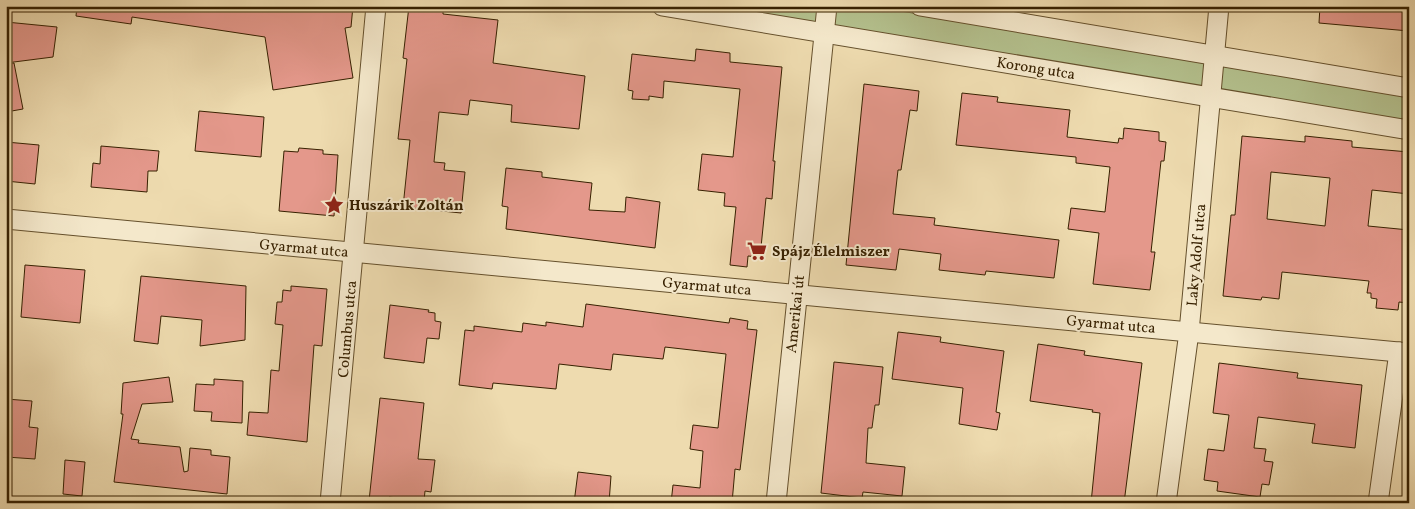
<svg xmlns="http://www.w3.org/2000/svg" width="1415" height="509" viewBox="0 0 1415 509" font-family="Vollkorn,serif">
  <rect width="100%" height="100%" fill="#eedbaf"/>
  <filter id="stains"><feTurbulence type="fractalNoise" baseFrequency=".004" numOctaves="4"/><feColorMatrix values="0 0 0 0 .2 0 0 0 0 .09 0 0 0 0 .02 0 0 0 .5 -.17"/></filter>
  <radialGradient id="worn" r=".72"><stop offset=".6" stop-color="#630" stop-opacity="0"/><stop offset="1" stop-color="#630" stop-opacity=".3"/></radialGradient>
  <!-- green -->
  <path fill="#b4c18e" stroke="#767148" d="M708 6H871L1409 97V121Z"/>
  <!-- building -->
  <g fill="#e4988b" stroke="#372101" fill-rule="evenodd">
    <path d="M77 6H353L351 27 345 28 353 78 273 90 265 37 132 17 131 24 76 16Z"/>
    <path d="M409 6 443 9V14L498 20 493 63 585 76 579 129 511 122 512 105 470 100 468 115 439 112 434 162 445 163 444 170 465 172 461 213 403 207 410 140 398 139 407 59 403 58Z"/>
    <path d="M1320 6H1409V31L1319 23Z"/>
    <path d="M6 22 57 27 53 57 6 63Z"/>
    <path d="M696 49 730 53V62L782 67 773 161H775L772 199 766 198 760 257 748 256 747 267 730 265 736 207 724 206 725 193 698 190 702 154 733 157 740 89 664 81 663 98 649 96V100L632 99 633 91 628 90 632 54 695 61Z"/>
    <path d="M14 63 23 109 6 112V64Z"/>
    <path d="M864 84 919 91 917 111 910 110 901 170H898L893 214 935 218 934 225 1059 240 1054 278 986 271 985 275 939 270 941 254 899 249 896 270 846 265Z"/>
    <path d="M962 93 998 97 997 102 1070 110 1067 137 1118 143 1119 138 1123 139 1124 128 1159 132V141L1166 142 1164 161H1161L1151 252H1155L1150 290 1093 284 1099 233 1068 229 1071 208 1105 212 1110 167 1076 163V157L956 145Z"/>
    <path d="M199 111 264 117 261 157 195 151Z"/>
    <path d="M1242 136 1305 142V136L1352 141V147L1409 152V194L1372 190 1368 226 1409 230 1408 303 1399 302 1398 310 1376 308 1377 299 1371 298V293H1367L1369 281 1282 272 1279 299 1262 297 1261 300 1223 296 1231 215H1235ZM1271 172 1330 178 1325 226 1267 219Z"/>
    <path d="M6 142 39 145 35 184 6 181Z"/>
    <path d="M101 146 159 151 157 171H148L147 192 91 187 93 163 100 164Z"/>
    <path d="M299 148 323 150V154L338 155 334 216 279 211 284 151 298 152Z"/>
    <path d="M506 168 542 172V177L592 183 589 210 625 212 626 197 660 202 655 248 506 229 508 207 502 206Z"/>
    <path d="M25 265 85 270 80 323 21 317Z"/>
    <path d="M141 276 246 286 245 340 200 346 202 320 161 316 158 344 134 341Z"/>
    <path d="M291 286 327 289 322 346 314 345 307 442 247 435 249 412 268 413 271 370 279 371 283 325 275 324 277 302H282L283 290 291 291Z"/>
    <path d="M586 304 729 323 730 318 748 321 747 329 757 330 740 470 735 469 732 503H671L673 485 700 488 703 451 690 449 693 425 718 428 726 354 665 347 663 359 613 354 611 370 559 364 556 389 493 383 492 389 459 385 465 330 474 331V326L522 332 523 323 546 326V322L583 327Z"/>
    <path d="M390 305 429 310 428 312 435 313V321L441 322 439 339 427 338 424 363 384 358Z"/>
    <path d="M898 332 941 337 940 342 1004 351 996 412 1000 413 997 430 959 424 963 388 892 379Z"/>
    <path d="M1038 344 1085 351 1084 355 1142 363 1124 503H1091L1100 413 1092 412 1093 410 1030 401Z"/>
    <path d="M834 362 883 367 879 405H875L872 428H868L866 463 905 467 902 496 863 492 862 498 821 493Z"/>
    <path d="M1219 363 1298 373 1297 378 1362 385 1355 448 1312 443 1315 424 1258 417 1254 448 1266 449 1264 461 1273 462 1269 485 1262 484 1260 497 1217 491 1218 482 1204 480 1208 449 1224 451 1229 415 1213 413Z"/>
    <path d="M169 377 173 402 142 404 131 439 139 440 138 443 180 447 184 472 188 471 190 448 211 450V455L230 457 227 494 114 482 123 414H121L123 383Z"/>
    <path d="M214 379 243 381 242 423 211 421 212 412 194 411 196 384 214 385Z"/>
    <path d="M380 398 424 403 418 459 435 460 431 492 425 491 424 501 389 497V503L369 501Z"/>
    <path d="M6 399 32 401 29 427 38 428 35 459 6 457Z"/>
    <path d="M65 460 85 462 82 496 63 494Z"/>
    <path d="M578 472 611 476 609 503H574Z"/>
  </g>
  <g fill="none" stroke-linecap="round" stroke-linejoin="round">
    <defs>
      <g id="street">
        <path d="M662 6 1409 130"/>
        <path d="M920 6 1409 88"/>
        <path d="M6 219 1409 353"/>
        <path d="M330 503 376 6"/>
        <path d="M776 503 827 6"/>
        <path d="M1166 503 1189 332 1219 6"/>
        <path d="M1378 503 1399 352"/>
      </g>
    </defs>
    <!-- street casing -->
    <use href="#street" stroke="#65502c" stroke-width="21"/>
    <!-- street -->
    <use href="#street" stroke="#f4e8cb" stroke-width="19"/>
  </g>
  <!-- icons -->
  <defs>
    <symbol id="sight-bare" viewBox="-9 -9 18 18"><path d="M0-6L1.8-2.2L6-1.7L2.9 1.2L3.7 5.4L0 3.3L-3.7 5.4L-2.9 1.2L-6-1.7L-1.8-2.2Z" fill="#8f2418" stroke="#f4e8cb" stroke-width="2.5" paint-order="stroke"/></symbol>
    <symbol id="supermarket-bare" viewBox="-9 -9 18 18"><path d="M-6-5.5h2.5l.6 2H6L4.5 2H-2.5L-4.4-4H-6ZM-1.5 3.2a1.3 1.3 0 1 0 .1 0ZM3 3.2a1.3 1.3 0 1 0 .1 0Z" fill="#8f2418" stroke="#f4e8cb" stroke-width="2.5" paint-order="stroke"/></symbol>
  </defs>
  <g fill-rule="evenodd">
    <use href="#sight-bare" x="320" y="191" width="28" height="28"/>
    <use href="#supermarket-bare" x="743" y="237" width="28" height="28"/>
  </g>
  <g text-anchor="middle" stroke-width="4" stroke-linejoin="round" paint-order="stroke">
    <!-- street labels -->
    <g font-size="15" fill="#372101" stroke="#f4e8cb">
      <text transform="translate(1036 68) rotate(9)" y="5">Korong utca</text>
      <text transform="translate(304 248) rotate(5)" y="5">Gyarmat utca</text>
      <text transform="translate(1196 255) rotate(-85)" y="5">Laky Adolf utca</text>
      <text transform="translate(707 286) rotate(5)" y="5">Gyarmat utca</text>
      <text transform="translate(795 314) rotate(-84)" y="5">Amerikai út</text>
      <text transform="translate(1111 324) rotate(5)" y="5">Gyarmat utca</text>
      <text transform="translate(347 329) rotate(-85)" y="5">Columbus utca</text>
    </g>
    <!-- poi labels -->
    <g font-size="15" font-weight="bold" fill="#372101" stroke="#f4e8cb" text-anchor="start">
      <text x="349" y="210">Huszárik Zoltán</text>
      <text x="772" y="256">Spájz Élelmiszer</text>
    </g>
  </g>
  <!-- margin -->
  <rect width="1415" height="509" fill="none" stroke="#eedbaf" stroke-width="25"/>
  <rect x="8" y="8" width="1400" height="494" fill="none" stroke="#372101" stroke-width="2.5"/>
  <rect x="12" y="12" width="1390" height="484" fill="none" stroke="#372101"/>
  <rect width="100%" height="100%" filter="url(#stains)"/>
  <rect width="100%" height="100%" fill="url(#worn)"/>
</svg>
